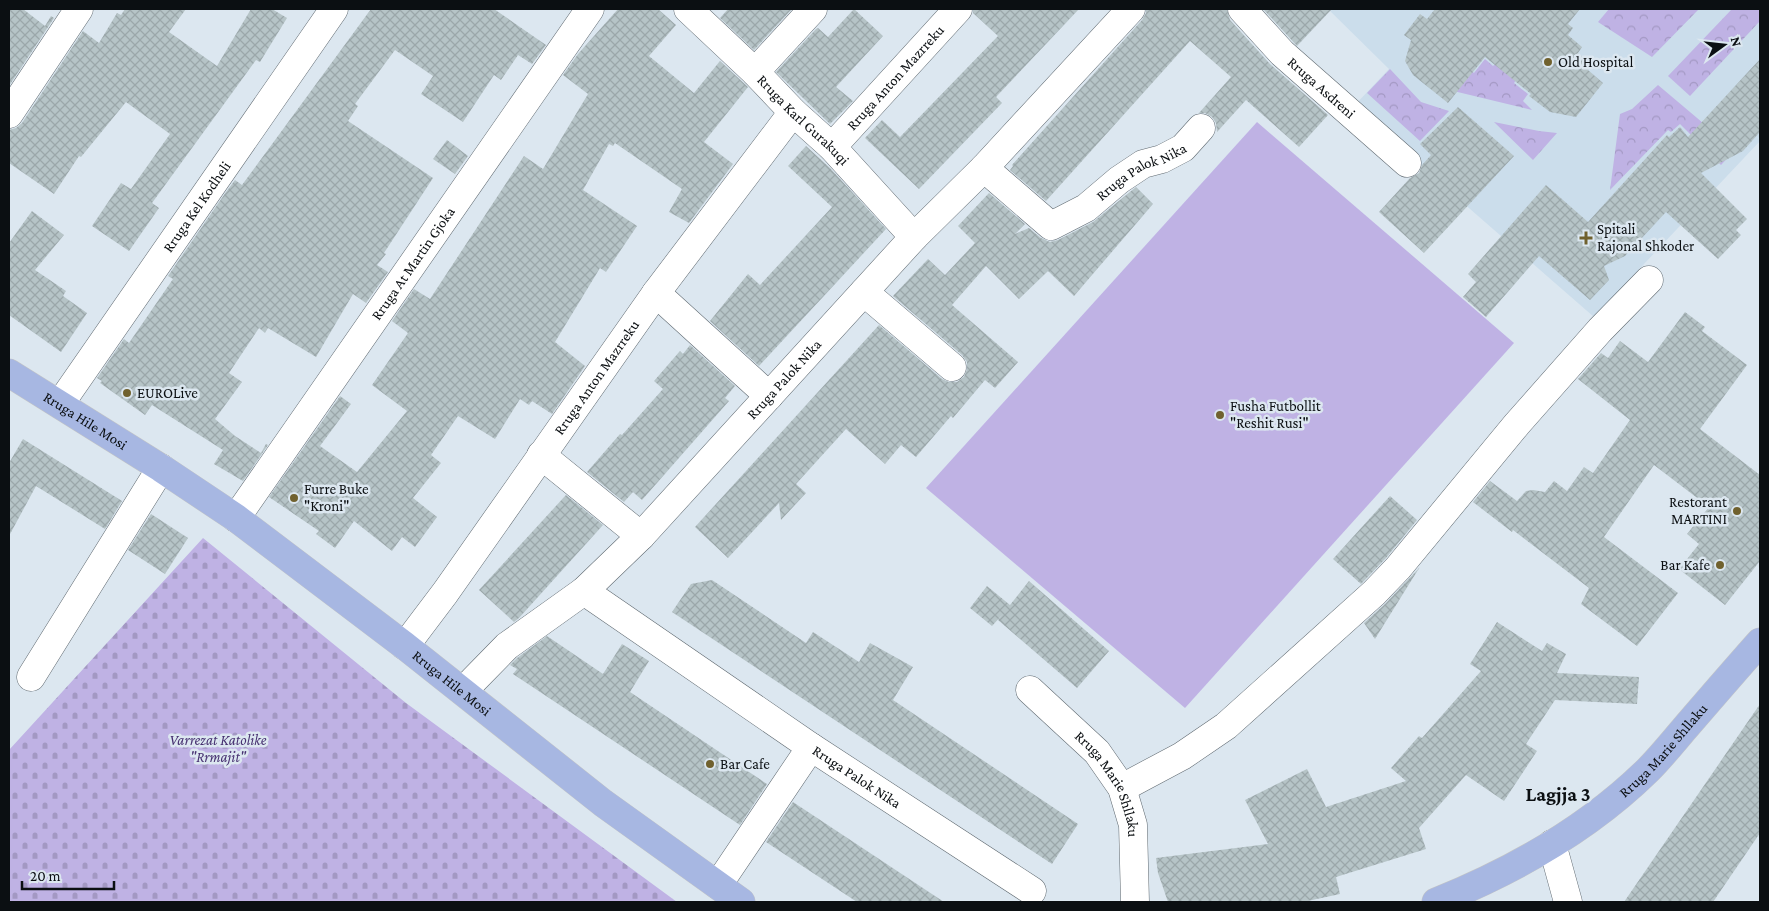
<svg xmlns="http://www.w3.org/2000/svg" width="1769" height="911" viewBox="0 0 1769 911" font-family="'Crimson Pro',serif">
  <defs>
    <pattern id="forest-crowns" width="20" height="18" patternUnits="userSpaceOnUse" patternTransform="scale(1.25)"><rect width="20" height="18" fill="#bfb2e4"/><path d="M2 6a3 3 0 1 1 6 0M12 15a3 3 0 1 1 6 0" fill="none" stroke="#a398c3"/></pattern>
    <pattern id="cemetery-stones" width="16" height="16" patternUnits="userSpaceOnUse" patternTransform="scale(1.25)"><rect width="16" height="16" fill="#bfb2e4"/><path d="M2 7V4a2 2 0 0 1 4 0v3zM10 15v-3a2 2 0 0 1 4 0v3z" fill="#a398c3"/></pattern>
    <pattern id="building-cross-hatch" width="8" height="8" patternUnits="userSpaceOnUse" patternTransform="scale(1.25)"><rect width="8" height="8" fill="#b6c4c7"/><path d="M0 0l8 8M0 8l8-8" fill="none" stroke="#9ba7aa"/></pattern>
  </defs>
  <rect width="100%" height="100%" fill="#dce7f0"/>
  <!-- built -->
  <path fill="#cbddeb" d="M1328 9H1760V141L1594 317 1353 107 1389 69Z"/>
  <!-- green -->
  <path fill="#bfb2e4" d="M1257 122 1514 343 1185 708 926 488Z"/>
  <!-- forest -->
  <g fill="url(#forest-crowns)">
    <path d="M1609 9H1699L1652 57 1598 22Z"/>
    <path d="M1732 9H1760V21L1690 96 1668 76Z"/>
    <path d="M1485 59 1493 66 1499 60 1519 76 1514 83 1528 94 1523 101 1532 110 1441 88 1468 68 1474 73Z"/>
    <path d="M1390 69 1421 102 1449 111 1420 141 1367 93Z"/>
    <path d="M1658 85 1735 150 1721 165 1680 124 1671 132 1668 130 1610 190 1620 114 1632 109Z"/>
    <path d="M1494 122 1539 131 1557 133 1533 160Z"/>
  </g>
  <!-- cemetery -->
  <path fill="url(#cemetery-stones)" d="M203 538 406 703 677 902H9V750Z"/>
  <!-- building -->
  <g fill="url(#building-cross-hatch)">
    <path d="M9 9H23L45 26 51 16 54 18 9 86Z"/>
    <path d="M125 9H186L169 32 217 66 251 9H272L287 18 260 62 256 60 152 203 159 208 129 251 92 226 121 183 131 189 170 134 126 102 81 157 79 156 54 194 9 163V130L16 128 22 123 83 31 99 43 117 13 121 15Z"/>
    <path d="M371 9H494L546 45 532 64 518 55 501 80 494 75 463 122 421 94 433 76 395 50 355 104 358 106 348 121 433 178 384 253 386 254 377 265 388 272 366 303 353 294 316 357 268 328 265 333 259 328 229 373 242 382 215 419 235 436 261 453 266 444 268 445 243 481 214 464 223 450 152 405 145 415 100 383 102 381 97 378 124 339 129 343 173 279 168 276 226 192 235 180 242 185Z"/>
    <path d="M618 9H658L676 25 649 56 694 93 720 61 748 87 704 142 733 164 689 223 669 212 682 189 615 143 613 146 609 144 583 190 637 226 606 272 600 268 555 342 585 366 552 414 532 401 529 405 520 399 495 439 458 416 431 455 441 463 413 498 437 517 415 547 402 537 392 551 354 521 335 548 316 534 319 531 269 497 340 396 351 404 320 446 357 472 407 411 372 385 408 333 392 321 414 289 430 299 524 156 543 169 588 94 563 75 578 54Z"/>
    <path d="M728 9H792L754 50 720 18Z"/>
    <path d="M854 9 883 36 836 87 853 101 830 124 776 72 816 29 818 28 828 37Z"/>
    <path d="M973 9H1079L996 97 1002 103 919 189 865 138 882 120 900 137 998 36 973 13Z"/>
    <path d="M1146 9H1227L1230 20 1270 64 1328 115 1299 147 1246 100 1217 132 1216 123 1212 117 1205 113H1199L1231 77 1190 41 1046 201 1010 170 1013 166 1012 165 1142 20 1146 13Z"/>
    <path d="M1263 9H1332L1297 46Z"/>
    <path d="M1435 9H1580L1568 24 1573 28 1568 35 1582 47 1578 53 1592 65 1588 70 1603 83 1576 117 1550 112 1529 96 1531 94 1485 57 1448 103 1413 75 1405 61 1411 40 1404 35 1420 14 1427 19Z"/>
    <path d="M1760 59V132L1743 151 1701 173 1747 219 1736 230 1741 235 1718 259 1666 212 1625 256 1604 266 1609 280 1590 300 1539 256 1486 317 1463 297 1476 282 1468 274 1546 185 1588 222 1667 135 1669 137 1680 127 1688 137Z"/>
    <path d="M1458 107 1514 156 1424 253 1379 212 1410 178 1419 173 1422 165 1431 155 1420 144Z"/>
    <path d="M447 140 468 156 455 174 433 159Z"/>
    <path d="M806 146 830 168 886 229 759 366 710 321 748 274 760 285 832 207 788 166Z"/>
    <path d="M1136 187 1153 204 1074 296 1048 271 1019 299 986 266 952 305 1018 362 995 388 985 380 953 418 951 416 916 457 901 445 885 464 846 429 796 484 806 493 781 520 779 503 728 558 695 527 879 325 942 379 949 382H957L964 377 967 369V362L962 355 893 296 928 259 945 275 975 243 958 226 989 193 1025 224 1015 234 1029 228 1041 238 1050 242 1058 240 1093 222Z"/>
    <path d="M32 211 64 235 35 270 66 291 63 296 87 313 61 352 9 315V243Z"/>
    <path d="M1685 312 1705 327 1702 331 1747 365 1700 429 1760 475V561L1725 605 1679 569 1699 544 1687 534 1709 507 1654 465 1604 537 1678 593 1637 646 1581 604 1589 588 1513 530 1512 532 1473 502 1490 481 1517 501 1526 491 1533 490 1545 492 1554 481 1567 491 1584 467 1593 473 1630 420 1578 379 1601 353 1608 358 1620 341 1648 362Z"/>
    <path d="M690 345 735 386 725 398 729 401 642 500 633 492 624 502 587 472 620 434 622 435 663 389 654 381 680 351 683 354Z"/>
    <path d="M23 439 122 501 105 529 36 486 9 536V463Z"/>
    <path d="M566 495 603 525 519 618 514 622 479 590Z"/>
    <path d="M1390 496 1417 520 1386 558 1361 584 1333 559Z"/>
    <path d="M151 514 188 538 165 574 128 550Z"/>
    <path d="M1420 567 1416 573 1375 639 1364 623 1385 604Z"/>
    <path d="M712 580 806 643 813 632 859 662 870 643 913 667 893 700 1078 824 1052 864 672 612 691 584Z"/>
    <path d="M1029 581 1109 651 1077 688 998 620 1003 614 992 626 970 608 987 586 1010 605Z"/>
    <path d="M1497 622 1542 651 1547 643 1566 654 1557 673 1639 677 1637 704 1555 700 1526 744 1537 751 1504 801 1466 775 1419 828 1426 849 1336 877 1340 894 1303 902H1168L1158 873 1156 858 1268 844 1245 800 1307 769 1326 807 1406 781 1391 768 1419 736 1422 738 1481 671 1470 664Z"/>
    <path d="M547 636 603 674 622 644 649 661 630 692 767 784 740 825 513 674 517 669 510 665 517 658Z"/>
    <path d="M1760 704V833L1713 902H1624Z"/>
    <path d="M793 802 944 902H857L766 842Z"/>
  </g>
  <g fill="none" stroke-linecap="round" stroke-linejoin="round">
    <defs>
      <g id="minor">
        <path id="s1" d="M688 9 755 72 793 112 832 147 914 237"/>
        <path id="s2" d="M1242 9 1282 53 1407 163"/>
        <path d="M755 72 813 9"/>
        <path d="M9 114 79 9"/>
        <path id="s3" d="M832 147 958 9"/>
        <path id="s4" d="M984 168 1051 226 1086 208 1119 180 1143 164 1162 159 1183 148 1201 128"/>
        <path d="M864 292 952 367"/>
        <path d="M656 293 769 396"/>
        <path id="s5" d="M60 404 334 9"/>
        <path d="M541 455 641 536"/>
        <path id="s6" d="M236 518 590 9"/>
        <path id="s7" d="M584 591 811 747 1032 891"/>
        <path id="s8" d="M405 646 445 593 656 293 793 112"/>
        <path d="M31 677 161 468"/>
        <path id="s9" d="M1030 690 1097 752 1122 788 1133 825 1135 902"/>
        <path id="s10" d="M463 691 507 646 584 591 641 536 914 237 984 168 1131 9"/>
        <path d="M1122 788 1182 756 1226 726 1374 593 1398 568 1517 424 1600 330 1649 280"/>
        <path d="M1552 844 1568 902"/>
        <path d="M718 885 811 747"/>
      </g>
      <g id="major">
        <path id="s11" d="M9 373 161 468 236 518 405 646 603 803 741 902"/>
        <path id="s12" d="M1436 902C1513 871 1588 829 1648 770 1661 757 1673 742 1685 728 1710 699 1735 670 1760 642"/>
      </g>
    </defs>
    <!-- minor casing -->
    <use href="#minor" stroke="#606a71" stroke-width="29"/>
    <!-- major casing -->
    <use href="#major" stroke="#c4c5c6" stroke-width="29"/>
    <!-- minor -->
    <use href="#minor" stroke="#fff" stroke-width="28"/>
    <!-- major -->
    <use href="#major" stroke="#a7b7e2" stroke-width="28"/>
  </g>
  <!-- markers -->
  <g fill="#70612e" stroke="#dce7f0" stroke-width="2">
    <circle cx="1548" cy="62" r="5"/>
    <path d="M1583.5 230.5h5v5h5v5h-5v5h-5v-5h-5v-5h5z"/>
    <circle cx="127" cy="393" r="5"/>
    <circle cx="1220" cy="415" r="5"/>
    <circle cx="294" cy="498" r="5"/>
    <circle cx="1737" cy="511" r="5"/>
    <circle cx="1720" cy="565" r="5"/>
    <circle cx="710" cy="764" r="5"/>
  </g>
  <g text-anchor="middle" stroke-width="5" stroke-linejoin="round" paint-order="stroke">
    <!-- poi labels -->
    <g font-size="15" fill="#0b0f12" stroke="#dce7f0" text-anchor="start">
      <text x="1558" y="67">Old Hospital</text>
      <text x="1597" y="234">Spitali<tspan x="1597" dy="17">Rajonal Shkoder</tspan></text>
      <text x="137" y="398">EUROLive</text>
      <text x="1230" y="411">Fusha Futbollit<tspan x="1230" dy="17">"Reshit Rusi"</tspan></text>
      <text x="304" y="494">Furre Buke<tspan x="304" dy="17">"Kroni"</tspan></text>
      <text x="1727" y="507" text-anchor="end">Restorant<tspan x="1727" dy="17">MARTINI</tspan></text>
      <text x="1710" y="570" text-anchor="end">Bar Kafe</text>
      <text x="720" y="769">Bar Cafe</text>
    </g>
    <!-- street labels -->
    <g font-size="15" fill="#0b0f12" stroke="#dce7f0">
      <text dy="5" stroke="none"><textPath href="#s3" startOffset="94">Rruga Anton Mazrreku</textPath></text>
      <text dy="5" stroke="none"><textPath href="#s2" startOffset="112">Rruga Asdreni</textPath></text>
      <text dy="5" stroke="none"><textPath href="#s1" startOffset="160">Rruga Karl Gurakuqi</textPath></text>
      <text dy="5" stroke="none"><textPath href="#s4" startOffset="195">Rruga Palok Nika</textPath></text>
      <text dy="5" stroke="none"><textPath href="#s5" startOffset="240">Rruga Kel Kodheli</textPath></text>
      <text dy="5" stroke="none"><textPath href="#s6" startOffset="310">Rruga At Martin Gjoka</textPath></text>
      <text dy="5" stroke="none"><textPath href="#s8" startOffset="330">Rruga Anton Mazrreku</textPath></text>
      <text dy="5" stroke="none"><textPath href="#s10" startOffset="449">Rruga Palok Nika</textPath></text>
      <text dy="5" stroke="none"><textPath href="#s11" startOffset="90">Rruga Hile Mosi</textPath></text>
      <text dy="5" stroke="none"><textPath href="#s11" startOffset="541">Rruga Hile Mosi</textPath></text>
      <text dy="5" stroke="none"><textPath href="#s12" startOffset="276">Rruga Marie Shllaku</textPath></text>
      <text dy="5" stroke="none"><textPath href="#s7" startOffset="330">Rruga Palok Nika</textPath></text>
      <text dy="5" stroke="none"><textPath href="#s9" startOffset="125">Rruga Marie Shllaku</textPath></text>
    </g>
    <!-- park labels -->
    <g font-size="15" font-style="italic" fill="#473171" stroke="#dce7f0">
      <text x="218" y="745">Varrezat Katolike<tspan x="218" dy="17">"Rrmajit"</tspan></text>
    </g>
    <!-- district labels -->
    <g font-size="20" font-weight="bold" fill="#0b0f12" stroke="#dce7f0">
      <text x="1558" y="801">Lagjja 3</text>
    </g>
  </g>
  <!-- border -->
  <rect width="1769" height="911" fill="none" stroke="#0b0f12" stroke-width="20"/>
  <!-- north arrow -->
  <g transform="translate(1724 45) rotate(75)" stroke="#dce7f0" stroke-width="4" paint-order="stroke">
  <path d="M0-4L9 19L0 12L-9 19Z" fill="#0b0f12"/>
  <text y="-8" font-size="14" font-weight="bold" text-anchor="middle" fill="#0b0f12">N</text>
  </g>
  <!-- scale -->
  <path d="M22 881v8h92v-8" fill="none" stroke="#0b0f12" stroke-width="2.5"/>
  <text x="30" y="881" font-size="15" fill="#0b0f12" stroke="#dce7f0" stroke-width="4" paint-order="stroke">20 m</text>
</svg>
